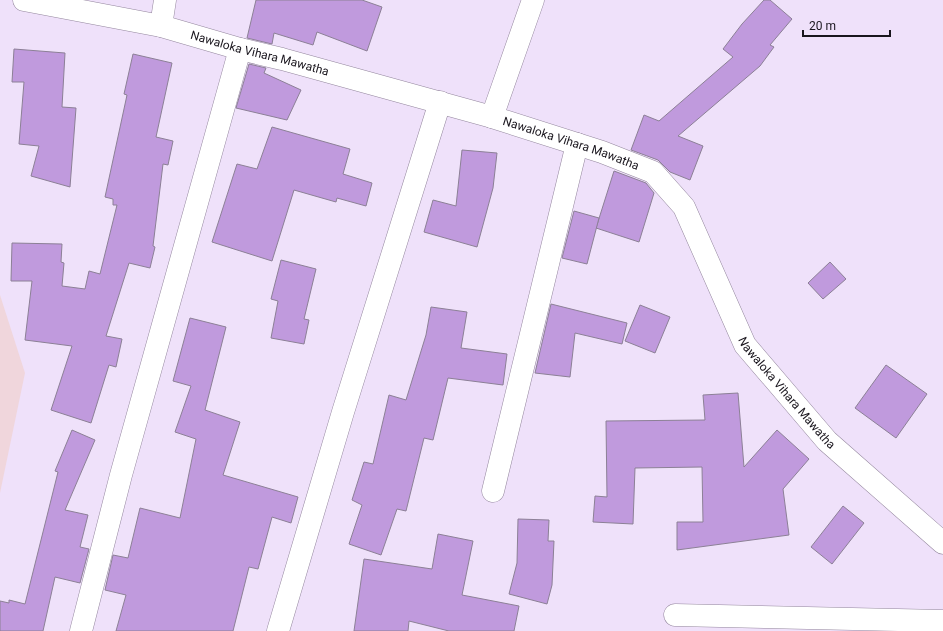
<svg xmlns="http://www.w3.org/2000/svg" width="943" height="631" viewBox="0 0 943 631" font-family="Roboto,sans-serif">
  <rect width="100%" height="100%" fill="#efe1fa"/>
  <!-- industrial -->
  <path fill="#f0d6dc" d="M0 295 25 373 0 493Z"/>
  <!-- building -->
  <g fill="#c09add" stroke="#8c8096">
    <path d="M256 0H362L382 7 367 51 317 32 313 45 274 33 272 44 247 38Z"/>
    <path d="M764 0H770L792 19 770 45 774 47 760 66 678 136 703 146 690 180 670 172 658 160 631 150 644 115 659 121 733 57 723 49 742 24Z"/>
    <path d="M14 49 65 53 62 107 76 108 70 187 31 176 39 146 19 144 24 82H12Z"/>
    <path d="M133 54 172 63 156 137 173 141 168 165 163 164 153 246 155 247 150 268 129 263 106 336 122 339 116 367 109 365 91 423 51 410 72 346 25 340 32 281H11L12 243 62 244 61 262 64 263 62 286 85 289 89 271 100 274 117 205H113V199L105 197 127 95 124 94Z"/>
    <path d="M249 64 266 68 264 73 301 90 287 120 236 108Z"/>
    <path d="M272 127 350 149 343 174 372 183 366 206 337 198 336 202 294 190 272 261 212 242 237 164 257 169Z"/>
    <path d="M462 150 497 153 493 188 477 247 424 232 433 200 456 206Z"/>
    <path d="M614 171 646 183 654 193 639 242 596 228Z"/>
    <path d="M574 211 599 218 587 264 562 258Z"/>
    <path d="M281 260 316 269 304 319 309 320 304 344 271 338 278 301 271 299Z"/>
    <path d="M830 262 846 279 823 299 808 283Z"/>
    <path d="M551 304 627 323 622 344 575 333 570 377 535 373Z"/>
    <path d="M640 305 670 317 655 353 625 341Z"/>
    <path d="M431 307 467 312 461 348 507 354 503 385 448 378 433 440 424 438 406 511 397 509 381 555 349 544 362 505 352 500 364 462 373 464 389 395 406 400 426 335Z"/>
    <path d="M190 318 226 327 205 410 240 422 223 475 298 497 291 523 272 517 258 569 249 567 233 631H116L126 595 105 590 113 555 128 558 140 508 180 518 196 439 175 432 191 386 173 381Z"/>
    <path d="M886 365 927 394 896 438 855 408Z"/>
    <path d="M738 393 744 467 777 430 809 459 783 489 789 535 677 550V522H703L702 467 635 468 633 524 593 522 595 496 607 497 606 421 705 420 703 395Z"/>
    <path d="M72 430 95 440 65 510 88 515 80 547 89 549 80 583 55 577 43 631H0V601L9 603V600L25 604 58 472 55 471Z"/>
    <path d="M843 506 864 523 832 564 811 547Z"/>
    <path d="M518 519 549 520 548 541H554L552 585 547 604 509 594 517 563Z"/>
    <path d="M438 534 473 541 462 595 519 606 514 631H449L409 621 408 631H354L364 559 432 569Z"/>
  </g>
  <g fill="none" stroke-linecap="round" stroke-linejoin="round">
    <defs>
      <g id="minor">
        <path id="s1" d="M24 0 161 26 240 49 282 59 492 117 602 152 653 172 684 207 745 345 827 441 943 543"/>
        <path d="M161 26 165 0"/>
        <path d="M492 117 533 0"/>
        <path d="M493 491 577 144"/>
        <path d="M675 615 943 621"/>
        <path d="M81 631 121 475 240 49"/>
        <path d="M278 631 343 412 440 102"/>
      </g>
    </defs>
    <!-- minor casing -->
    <use href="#minor" stroke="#94879e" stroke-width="23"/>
    <!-- minor -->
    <use href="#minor" stroke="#fff" stroke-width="22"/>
  </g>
  <g text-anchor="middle" stroke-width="4" stroke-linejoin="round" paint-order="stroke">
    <!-- street labels -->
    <g font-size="12" fill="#19151d" stroke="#efe1fa">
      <text dy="4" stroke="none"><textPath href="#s1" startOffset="242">Nawaloka Vihara Mawatha</textPath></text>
      <text dy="4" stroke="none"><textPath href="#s1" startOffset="566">Nawaloka Vihara Mawatha</textPath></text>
      <text dy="4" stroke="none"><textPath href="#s1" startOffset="914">Nawaloka Vihara Mawatha</textPath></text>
    </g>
  </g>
  <!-- scale -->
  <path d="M803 30v6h87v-6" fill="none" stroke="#19151d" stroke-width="2"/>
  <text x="809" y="30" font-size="12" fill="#19151d" stroke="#efe1fa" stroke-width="3" paint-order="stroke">20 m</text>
</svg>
